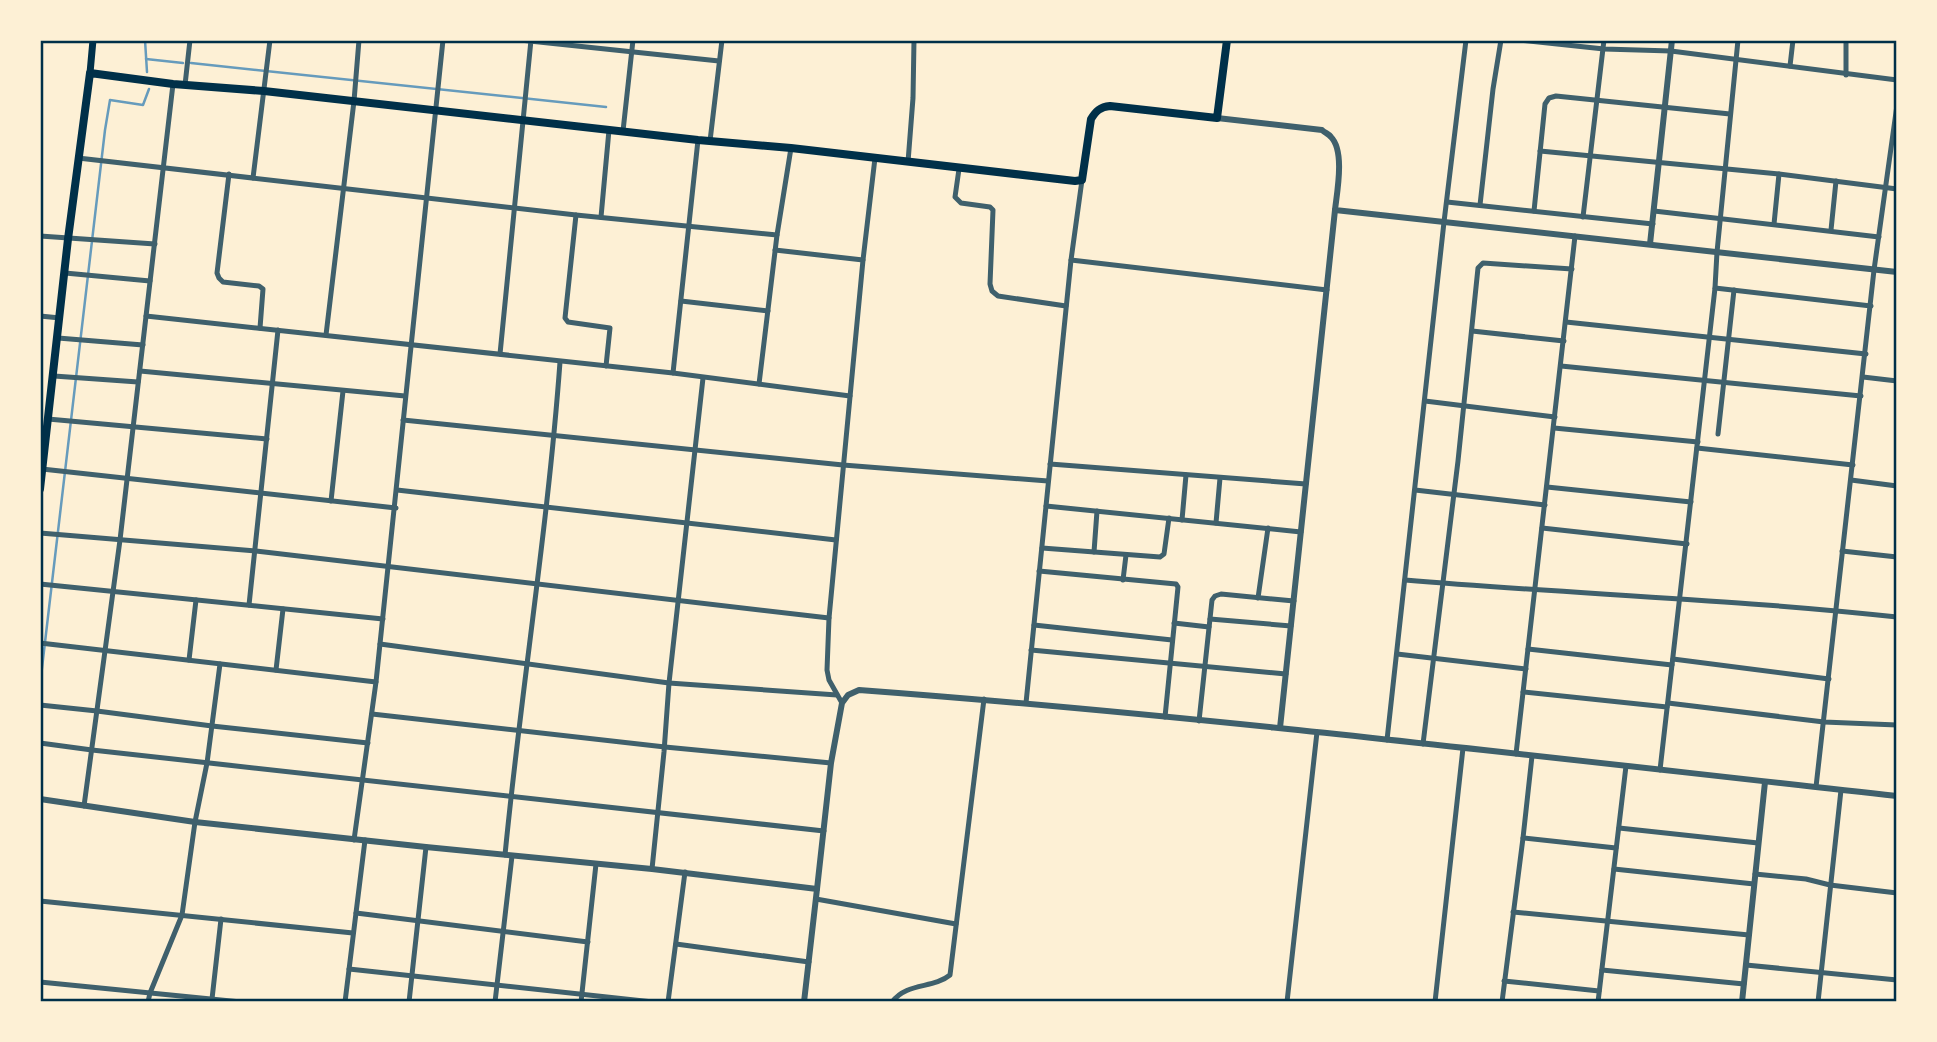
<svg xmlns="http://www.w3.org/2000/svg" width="1937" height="1042" viewBox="0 0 1937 1042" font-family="Figtree,sans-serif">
  <rect width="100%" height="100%" fill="#fdf0d5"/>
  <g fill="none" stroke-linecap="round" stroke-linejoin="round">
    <!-- stream -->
    <g stroke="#669bbc" stroke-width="2.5">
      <path d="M145 40 147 72"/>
      <path d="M146 59 183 63"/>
      <path d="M191 63 606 107"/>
      <path d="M40 685 105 130 110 100 143 105 149 89"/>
    </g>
    <!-- minor -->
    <g stroke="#3f606c" stroke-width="5">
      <path d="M520 40 719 61"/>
      <path d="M1520 40 1604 49 1671 51 1897 80"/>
      <path d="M1790 66 1793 40"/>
      <path d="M1846 75V40"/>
      <path d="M185 85 190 40"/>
      <path d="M623 131 633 40"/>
      <path d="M710 141 722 40"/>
      <path d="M1540 151 1779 174 1897 189"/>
      <path d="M78 158 576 215 777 235"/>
      <path d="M908 162 913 98 914 40"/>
      <path d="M959 169 955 197 961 203 990 207 993 210 990 284 992 291 998 296 1066 306"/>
      <path d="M229 174 217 273 219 278 223 282 259 286 263 289 260 328"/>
      <path d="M253 178 270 40"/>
      <path d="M1447 202 1653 224"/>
      <path d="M1480 205 1493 89 1501 40"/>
      <path d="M1534 211 1545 104 1549 98 1556 96 1730 114"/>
      <path d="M1654 211 1879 237"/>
      <path d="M576 215 565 318 568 322 610 328 606 366"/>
      <path d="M601 217 609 130"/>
      <path d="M1583 217 1604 40"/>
      <path d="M1774 224 1779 174"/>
      <path d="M1831 230 1836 181"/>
      <path d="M40 236 155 244"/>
      <path d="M775 250 863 260"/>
      <path d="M1071 260 1327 290"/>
      <path d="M65 273 150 281"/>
      <path d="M1715 288 1871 306"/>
      <path d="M681 301 768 311"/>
      <path d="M40 316 60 318"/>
      <path d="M146 316 673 373 850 396"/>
      <path d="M1566 322 1866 354"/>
      <path d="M1472 331 1564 341"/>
      <path d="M326 335 354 101 359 40"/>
      <path d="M58 338 143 345"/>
      <path d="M500 354 531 40"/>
      <path d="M1561 366 1861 396"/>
      <path d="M140 371 405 396"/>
      <path d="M673 373 698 140"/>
      <path d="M54 376 138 382"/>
      <path d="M1863 377 1897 381"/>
      <path d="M759 384 777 235 791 148"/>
      <path d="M1425 401 1555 417"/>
      <path d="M48 419 267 439"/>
      <path d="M403 420 843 465 1048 481"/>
      <path d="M1554 428 1698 442"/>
      <path d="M1718 434 1734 290"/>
      <path d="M1697 448 1853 465"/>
      <path d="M1050 464 1306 484"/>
      <path d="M42 469 396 508"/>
      <path d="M1851 480 1897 486"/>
      <path d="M1547 487 1691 502"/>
      <path d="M397 490 836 540"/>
      <path d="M1415 490 1545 505"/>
      <path d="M331 501 343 391"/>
      <path d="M1046 506 1301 532"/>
      <path d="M1182 520 1186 475"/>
      <path d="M1216 523 1220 478"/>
      <path d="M1542 528 1687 544"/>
      <path d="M40 533 256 551 829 618"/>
      <path d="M1042 548 1160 557 1164 554 1169 518"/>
      <path d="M1842 551 1897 557"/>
      <path d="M1094 552 1097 511"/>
      <path d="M1039 571 1176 584 1178 587 1165 717"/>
      <path d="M1123 580 1126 555"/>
      <path d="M1405 580C1569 594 1733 599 1897 617"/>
      <path d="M40 584 383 619"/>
      <path d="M1258 598 1268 528"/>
      <path d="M249 605 278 330"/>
      <path d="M1210 619 1291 626"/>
      <path d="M1174 623 1209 627"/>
      <path d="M1034 625 1172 640"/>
      <path d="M40 643 376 682"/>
      <path d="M380 644 669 683 837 695"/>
      <path d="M1528 649 1672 665"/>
      <path d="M1031 650 1286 674"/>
      <path d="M1397 654 1526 669"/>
      <path d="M1673 659 1829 679"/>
      <path d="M189 660 196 600"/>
      <path d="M276 670 283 609"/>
      <path d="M1523 692 1667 707"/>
      <path d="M842 703 829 680 827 670 829 618 863 260 875 158"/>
      <path d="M1026 703 1071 260 1082 180"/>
      <path d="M1668 703 1824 722 1897 725"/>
      <path d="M40 705 97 711 212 726 368 743"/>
      <path d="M372 714 665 747 831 763"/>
      <path d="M1199 721 1212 600 1215 596 1221 594 1294 601"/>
      <path d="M1387 740 1444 222 1466 40"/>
      <path d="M40 743 92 750 824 831"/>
      <path d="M1423 744 1458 461 1478 268 1483 263 1572 269"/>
      <path d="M1516 754 1575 236"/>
      <path d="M1660 770 1715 288 1717 252 1738 40"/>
      <path d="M1816 787 1874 270 1897 105"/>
      <path d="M84 806 120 540 173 84"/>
      <path d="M1619 828 1758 843"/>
      <path d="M1523 838 1616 848"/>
      <path d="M354 840 376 682 443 40"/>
      <path d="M505 855C521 690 548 527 560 362"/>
      <path d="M652 869 664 752 669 683 703 378"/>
      <path d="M1614 869 1754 884"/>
      <path d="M1755 874 1806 879 1830 885 1897 893"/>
      <path d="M816 899 956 924"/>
      <path d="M40 901 353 933"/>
      <path d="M1513 912 1749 935"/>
      <path d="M356 913 588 942"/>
      <path d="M676 944 809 962"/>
      <path d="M1746 965 1897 980"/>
      <path d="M349 969 653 1002"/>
      <path d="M1602 970 1744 984"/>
      <path d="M1504 981 1599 991"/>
      <path d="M40 982 241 1002"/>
      <path d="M212 999 221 919"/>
      <path d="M148 1002 150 993 182 915 195 822 207 763 220 664"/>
      <path d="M345 1002 365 840"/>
      <path d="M409 1002 426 847"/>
      <path d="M495 1002 512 856"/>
      <path d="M581 1002 596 864"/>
      <path d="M668 1002 685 872"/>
      <path d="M892 1002C907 982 933 989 950 975L984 699"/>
      <path d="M1287 1002 1317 732"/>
      <path d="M1435 1002 1463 748"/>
      <path d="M1502 1002 1523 838 1532 756"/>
      <path d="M1598 1002 1626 766"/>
      <path d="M1818 1002 1841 790"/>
    </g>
    <!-- tertiary -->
    <g stroke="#3f606c" stroke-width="6">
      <path d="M1217 118 1322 130C1325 133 1329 134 1331 137 1345 151 1337 192 1335 210L1897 272"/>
      <path d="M1650 244 1672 40"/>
      <path d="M1280 728 1335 210"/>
      <path d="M40 799 195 822 426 847 652 869 817 889 804 1002"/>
      <path d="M817 889 831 763 842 703 848 695 859 690C1206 716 1551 758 1897 796"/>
      <path d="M1742 1002 1765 782"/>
    </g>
    <!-- secondary -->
    <path stroke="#003049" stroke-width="7" d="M90 73 93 40"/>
    <!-- trunk -->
    <path stroke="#003049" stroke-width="8" d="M40 489 68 239 90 73 173 84 264 91 698 140 791 148 1075 181 1082 180 1091 119C1096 111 1100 107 1110 106L1217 118 1227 40"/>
  </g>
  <!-- border -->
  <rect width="1937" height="1042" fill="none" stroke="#fdf0d5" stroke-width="84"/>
  <rect x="42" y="42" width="1853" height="958" fill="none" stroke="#003049" stroke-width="2.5"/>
</svg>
